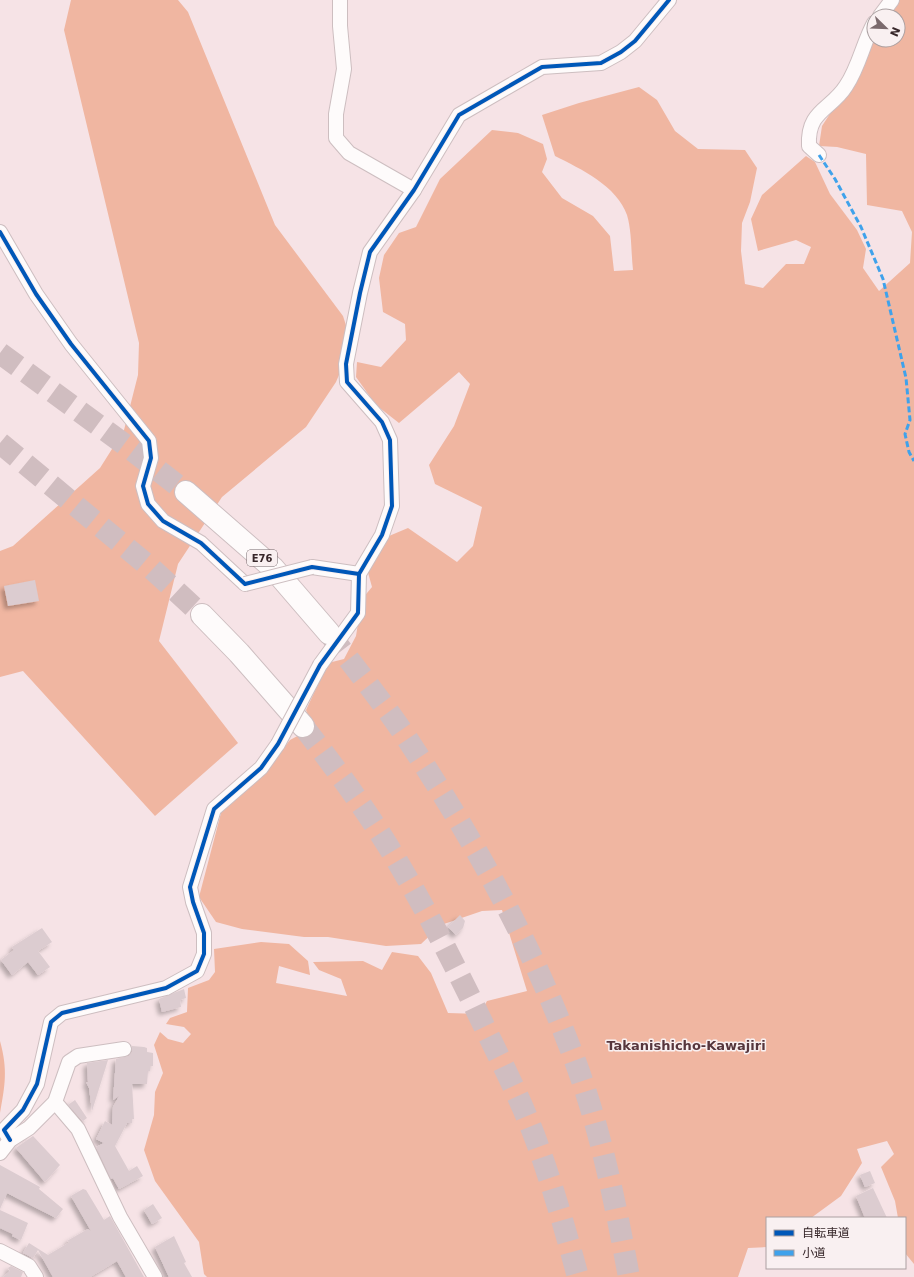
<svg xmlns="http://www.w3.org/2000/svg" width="914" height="1277" viewBox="0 0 914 1277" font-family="'DejaVu Sans','Noto Sans JP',sans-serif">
  <defs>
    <filter id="shadow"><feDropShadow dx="-3.5" dy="3.5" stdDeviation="2" flood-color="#0004"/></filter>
  </defs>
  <rect width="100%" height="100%" fill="#f6e3e6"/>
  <!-- forest -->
  <g fill="#f0b6a1">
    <path d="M71 0H178L188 12 275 225 343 316 352 344 336 382 306 427 222 497 178 564 159 641 238 743 155 816 23 671 0 677V551L13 546 100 468 124 430 138 375 139 343 64 30Z"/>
    <path d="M889 0H914V1264L905 1253V1218H898L895 1201 881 1167 894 1154 887 1141 857 1149 862 1163 841 1196 811 1218H767V1247L748 1248 738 1277H207L204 1274 199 1242 155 1181 144 1150 154 1115 155 1092 163 1073 154 1045 160 1032 168 1039 183 1043 191 1034 184 1027 166 1024 170 1018 187 1012 188 988 209 980 215 972 214 949 261 942 289 944 308 961 310 975 279 966 276 983 347 996 341 979 319 970 313 962 363 961 382 970 392 952 418 956 431 973 448 1013 480 1014 487 1001 527 991 502 910 482 911 441 925 421 944 386 946 328 937H304L242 929 216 922 199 897 221 813 265 772 290 740 303 733 311 723 306 710 328 663 344 659 356 636 362 599 372 587 367 569 389 536 408 528 457 562 473 546 482 507 435 484 429 465 454 426 470 384 459 372 399 423 376 405 356 377 357 362 381 367 406 340 405 324 383 312 379 278 384 255 399 233 416 227 440 179 492 130 518 133 543 144 547 159 542 172 562 198 593 216 610 236 614 271 633 270C631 253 632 232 627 215 617 186 581 169 555 156L542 115 579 103 639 87 657 100 675 131 698 149 745 150 757 168 750 202 742 223 741 251 745 284 763 288 786 264H804L811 247 796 240 758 251 751 219 762 195 806 156 815 162 830 194 857 230 866 249 863 268 879 291 910 263 912 232 902 211 867 205 866 154 837 147 819 146 822 126 839 100 874 32V40H898V16H881Z"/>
    <path d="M0 1041C8 1070 5 1085 0 1113Z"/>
  </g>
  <!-- building -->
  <g fill="#dcccd0" filter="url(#shadow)">
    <path d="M35 580 39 601 8 606 4 586Z"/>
    <path d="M460 915 465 921 463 928 456 935 448 927Z"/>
    <path d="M42 928 52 942 38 951 50 967 38 975 28 962 12 975 1 960 14 950 12 947Z"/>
    <path d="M184 989 186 998 180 1000 181 1007 162 1012 159 999Z"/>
    <path d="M132 1046 144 1047 147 1048V1052L153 1053V1066H150V1071H148L147 1084H132L134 1119H132V1123H127L115 1146 129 1171 137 1166 143 1176 119 1189 113 1178 111 1179 96 1147 104 1143 96 1139 105 1121 112 1125 113 1107 119 1096 113 1100 116 1059 129 1056 132 1052Z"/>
    <path d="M108 1060 92 1111 89 1088 86 1082H88L87 1063Z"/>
    <path d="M75 1100 87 1118 83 1121 68 1105Z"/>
    <path d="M33 1136 60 1165 45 1182 16 1148Z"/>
    <path d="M0 1165 40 1187 39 1189 63 1209 56 1218 7 1193 0 1209Z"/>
    <path d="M870 1171 875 1183 865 1187 860 1175Z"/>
    <path d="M873 1188 887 1218H865L856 1196Z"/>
    <path d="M83 1189 86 1190 104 1220 110 1216 144 1277H126L117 1261 90 1277H53L38 1250 33 1258 23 1253 29 1243 48 1255 70 1242 67 1241 88 1229 91 1231 71 1196Z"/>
    <path d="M153 1204 162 1218 152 1224 144 1210Z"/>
    <path d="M0 1210 28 1223 21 1240 12 1236 13 1234 0 1228Z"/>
    <path d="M174 1236 186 1262 184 1263 192 1277H169L155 1247Z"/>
    <path d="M11 1266 23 1272 21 1277H3L10 1271 8 1268Z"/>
  </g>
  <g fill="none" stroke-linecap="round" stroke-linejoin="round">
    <!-- highway-tunnel -->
    <g stroke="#d0bdc0" stroke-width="22" stroke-dasharray="22 11" stroke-linecap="butt">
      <path d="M0 353 128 447 186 492"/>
      <path d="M0 443 151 568 202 615"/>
      <path d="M329 633C354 667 382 701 406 737 469 832 526 933 567 1040 598 1116 614 1196 629 1277"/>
      <path d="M303 726C333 765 362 804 388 846 423 903 454 963 483 1024 502 1063 522 1102 537 1143 553 1187 566 1232 578 1277"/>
    </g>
    <defs>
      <g id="street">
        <path d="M340 0V26L344 69 336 114V138L349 153 414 190"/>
        <path d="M880 16 892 0"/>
        <path d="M819 155 809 146C807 110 831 110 846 86 859 67 863 43 874 23"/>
        <path d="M0 232 36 294 71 344 149 441 151 458 143 486 148 504 163 521 201 543 245 584"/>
        <path d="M312 567 359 574"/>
        <path d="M320 665 358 613 359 574 382 535 392 506 390 440 382 422 347 382 346 364 360 293 370 252 414 190 459 115 542 67 601 63 621 52 635 41 669 0"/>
        <path d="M55 1102 78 1129 120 1217 155 1277"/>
        <path d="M10 1140 4 1130 23 1110 37 1084 51 1022 62 1013 166 988 197 971 204 954V933L193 902 190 887 214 809 261 768 278 744"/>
        <path d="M0 1153 10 1140 29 1128 55 1102 69 1062 78 1056 124 1049"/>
        <path d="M0 1251 29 1266 36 1277"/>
      </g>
      <g id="highway">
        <path d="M186 492 273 568 329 633"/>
        <path d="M202 615 239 653 303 726"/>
      </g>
    </defs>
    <!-- street casing -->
    <use href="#street" stroke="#cdbec0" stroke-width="16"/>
    <!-- highway casing -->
    <use href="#highway" stroke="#cdbec0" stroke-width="24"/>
    <!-- street -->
    <use href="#street" stroke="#fefbfb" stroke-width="14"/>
    <!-- highway -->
    <use href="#highway" stroke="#fefbfb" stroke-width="22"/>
    <defs>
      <g id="street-bridge">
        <path d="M245 584 312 567"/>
        <path d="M278 744 320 665"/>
      </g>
    </defs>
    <!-- street-bridge casing -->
    <use href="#street-bridge" stroke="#cdbec0" stroke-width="16" stroke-linecap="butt"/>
    <!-- street-bridge -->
    <use href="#street-bridge" stroke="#fefbfb" stroke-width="14"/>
    <!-- quiet -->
    <path stroke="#3fa2eb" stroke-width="3" stroke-dasharray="6 3" stroke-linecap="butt" d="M819 155 835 179 861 227 883 279 906 378 910 420 905 434 909 452 914 461"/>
    <defs>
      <g id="cycleway">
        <path d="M0 232 36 294 71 344 149 441 151 458 143 486 148 504 163 521 201 543 245 584 312 567 359 574"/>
        <path d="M10 1140 4 1130 23 1110 37 1084 51 1022 62 1013 166 988 197 971 204 954V933L193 902 190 887 214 809 261 768 278 744 320 665 358 613 359 574 382 535 392 506 390 440 382 422 347 382 346 364 360 293 370 252 414 190 459 115 542 67 601 63 621 52 635 41 669 0"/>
      </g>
    </defs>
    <!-- cycleway casing -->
    <use href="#cycleway" stroke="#f9f0f1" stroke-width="6"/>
    <!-- cycleway -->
    <use href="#cycleway" stroke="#0057b8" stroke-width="4"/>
  </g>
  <g text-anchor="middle" stroke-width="3" stroke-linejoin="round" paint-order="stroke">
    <!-- shield labels -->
    <rect fill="#f9f0f1" stroke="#716366" stroke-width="1" x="247" y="550" width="30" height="16" rx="3"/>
    <g font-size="10" font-weight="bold" fill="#37272a">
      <text x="262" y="562">E76</text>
    </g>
    <!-- quarter labels -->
    <g font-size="13" font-weight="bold" fill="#57363d" stroke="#f9f0f1">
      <text x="686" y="1050">Takanishicho-Kawajiri</text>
    </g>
  </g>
  <!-- legend -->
  <rect x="766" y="1217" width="140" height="52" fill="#f9f0f1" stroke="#aba0a1"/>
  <rect x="774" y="1230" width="20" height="6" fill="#0057b8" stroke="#aba0a1"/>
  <text x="802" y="1237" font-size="12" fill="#37272a">自転車道</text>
  <rect x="774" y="1250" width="20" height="6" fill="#3fa2eb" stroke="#aba0a1"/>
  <text x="802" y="1257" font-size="12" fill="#37272a">小道</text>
  <!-- north arrow -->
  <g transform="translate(886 28) rotate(113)"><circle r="19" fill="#f9f0f1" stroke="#aba0a1"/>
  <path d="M0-3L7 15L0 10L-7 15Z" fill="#7a696c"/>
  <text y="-6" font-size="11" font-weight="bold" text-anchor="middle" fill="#37272a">N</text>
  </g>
</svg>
